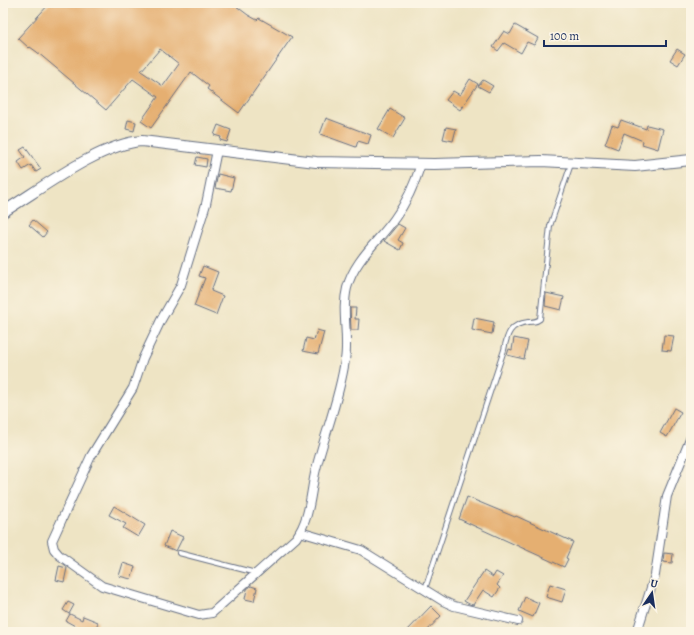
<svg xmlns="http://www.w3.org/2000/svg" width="694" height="635" viewBox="0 0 694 635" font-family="Alegreya,serif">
  <rect width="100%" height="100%" fill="#fcf5e5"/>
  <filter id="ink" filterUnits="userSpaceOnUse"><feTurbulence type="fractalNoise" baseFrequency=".025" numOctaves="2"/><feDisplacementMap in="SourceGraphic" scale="8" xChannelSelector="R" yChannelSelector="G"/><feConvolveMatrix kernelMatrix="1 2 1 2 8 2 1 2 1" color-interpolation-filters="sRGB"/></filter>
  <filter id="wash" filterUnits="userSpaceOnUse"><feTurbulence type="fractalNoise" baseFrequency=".012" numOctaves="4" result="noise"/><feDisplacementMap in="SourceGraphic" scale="16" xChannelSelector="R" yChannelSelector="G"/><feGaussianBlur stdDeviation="0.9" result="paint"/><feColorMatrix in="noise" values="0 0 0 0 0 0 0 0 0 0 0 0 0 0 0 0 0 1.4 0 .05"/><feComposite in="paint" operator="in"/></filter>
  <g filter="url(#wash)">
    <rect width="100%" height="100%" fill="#eee4c4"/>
    <g id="blocks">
      <!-- building -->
      <g fill="#e5af71" fill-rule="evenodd">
        <path d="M50 3H232L248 15 257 20 259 18 292 37 239 113 207 89 209 86 191 72 151 128 141 121 158 97 133 79 106 110 37 52 30 47 29 48 18 38ZM160 49 179 64 163 86 141 71Z"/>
        <path d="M515 25 538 38 534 45 527 42 521 53 504 43 498 51 493 47 504 31 510 34Z"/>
        <path d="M677 49 685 54 678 65 670 60Z"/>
        <path d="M470 79 478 84 460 110 446 100 453 91 460 95Z"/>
        <path d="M483 80 493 86 489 92 478 86Z"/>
        <path d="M390 109 405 118 393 138 378 129Z"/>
        <path d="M326 118 371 135 368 144 358 141 356 147 320 134Z"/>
        <path d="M128 120 136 122 134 131 126 129Z"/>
        <path d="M621 120 646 129 647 125 663 129 658 149 642 144 643 141 624 133 618 149 605 144 612 125 618 127Z"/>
        <path d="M218 125 231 130 227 142 220 140 221 137 214 135Z"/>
        <path d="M446 127 456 129 453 141 443 139Z"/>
        <path d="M25 147 41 169 36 172 31 165 23 170 18 162 25 157 20 150Z"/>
        <path d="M197 157 207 159 206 167 195 165Z"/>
        <path d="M218 174 234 178 231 191 215 188Z"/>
        <path d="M33 220 47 232 43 237 29 225Z"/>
        <path d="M398 224 405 228 398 240 403 243 400 250 384 241Z"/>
        <path d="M203 266 218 272 211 291 223 296 216 315 194 306 205 278 199 276Z"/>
        <path d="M546 293 564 297 561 310 545 306Z"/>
        <path d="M350 308H356L355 319H359L358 330H351Z"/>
        <path d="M474 318 494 322 492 334 472 330Z"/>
        <path d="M317 330 324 332 318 354 303 351 306 338 314 340Z"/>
        <path d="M664 335 674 336 671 351 662 350Z"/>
        <path d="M514 338 528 341 524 359 507 355 509 349 512 350Z"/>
        <path d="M674 408 681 412 667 437 660 433Z"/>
        <path d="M467 497 515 517 516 516 573 542 566 558 568 559 564 567 459 519Z"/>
        <path d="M114 506 145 525 138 537 123 528 126 524 109 515Z"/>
        <path d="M170 531 183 537 176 551 164 546Z"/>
        <path d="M664 553 673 554 672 563 663 562Z"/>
        <path d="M123 563 135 567 131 579 119 576Z"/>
        <path d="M59 566 67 568 64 582 56 580Z"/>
        <path d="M484 571 493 577 496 572 503 576 497 585 500 588 494 597 483 590 473 605 469 604 464 601Z"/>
        <path d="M550 584 566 589 562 602 546 597Z"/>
        <path d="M251 586 257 588 254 601 245 599 247 589Z"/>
        <path d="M525 597 539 603 533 617 519 611Z"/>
        <path d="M68 602 74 605 69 614 63 610Z"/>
        <path d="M431 606 441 616 426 632H406Z"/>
        <path d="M70 614 82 620 83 616 98 622 95 632H77L79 628 66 621Z"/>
      </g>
    </g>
  </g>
  <g filter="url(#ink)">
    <use href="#blocks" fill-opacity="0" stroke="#656e82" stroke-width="1"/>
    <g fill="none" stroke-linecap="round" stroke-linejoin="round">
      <defs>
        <g id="service">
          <path d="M179 553 256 573"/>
          <path d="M425 589 504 350C507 334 510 324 528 322 533 322 536 322 540 319L550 226 571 164"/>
        </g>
        <g id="minor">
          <path d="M217 150 206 204 181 285 161 320 143 358 133 388 91 456 52 541 54 549 59 555 102 586 199 615 212 613 296 538C311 517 310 493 316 469 325 433 340 397 345 360 349 337 341 311 347 288 354 260 379 241 395 218 407 202 415 183 421 164"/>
          <path d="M300 532 361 550 443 601 454 606 518 621"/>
          <path d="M637 632 655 575 667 496 691 437"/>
        </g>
        <path id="tertiary" d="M3 212C41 189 99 144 142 141L316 162 434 164 541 161 635 166 691 160"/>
      </defs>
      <!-- service casing -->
      <use href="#service" stroke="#656e82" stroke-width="6"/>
      <!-- minor casing -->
      <use href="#minor" stroke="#656e82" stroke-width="10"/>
      <!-- tertiary casing -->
      <use href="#tertiary" stroke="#656e82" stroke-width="12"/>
      <!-- service -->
      <use href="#service" stroke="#fff" stroke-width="4"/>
      <!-- minor -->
      <use href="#minor" stroke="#fff" stroke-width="8"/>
      <!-- tertiary -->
      <use href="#tertiary" stroke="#fff" stroke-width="10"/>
    </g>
  </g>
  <!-- margin -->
  <rect width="694" height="635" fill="none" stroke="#fcf5e5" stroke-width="16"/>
  <!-- north arrow -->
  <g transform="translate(652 593) rotate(13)" stroke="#fcf5e5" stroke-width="3" paint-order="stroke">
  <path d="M0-3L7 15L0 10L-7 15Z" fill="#1b2f5e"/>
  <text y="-6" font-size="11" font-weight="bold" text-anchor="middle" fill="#1b2f5e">U</text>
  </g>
  <!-- scale -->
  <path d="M544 40v6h122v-6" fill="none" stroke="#1b2f5e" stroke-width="2"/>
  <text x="550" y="40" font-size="12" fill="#1b2f5e" stroke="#fcf5e5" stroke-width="3" paint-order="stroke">100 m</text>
</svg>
